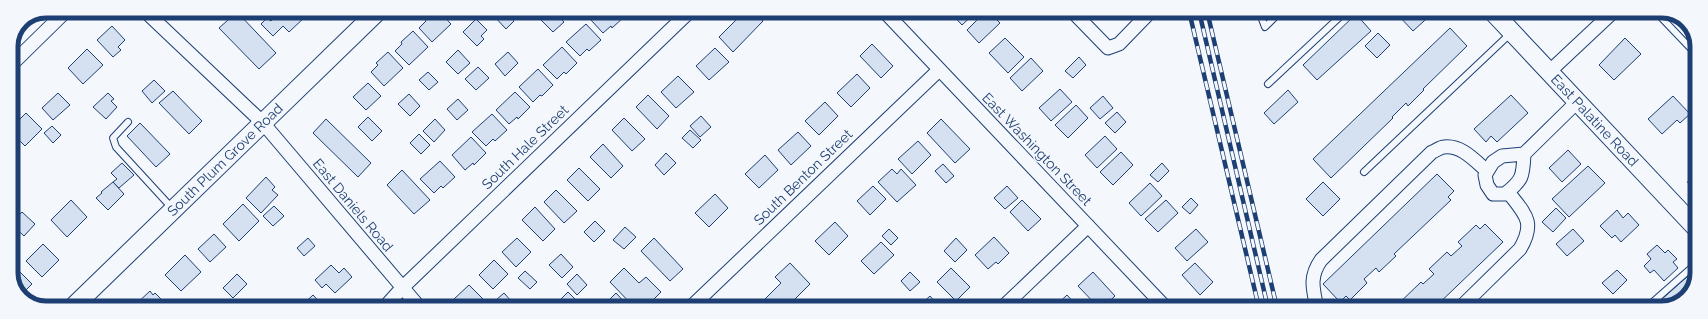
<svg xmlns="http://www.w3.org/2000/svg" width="1708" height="319" viewBox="0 0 1708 319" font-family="Raleway,sans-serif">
  <rect width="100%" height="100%" fill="#f4f7fb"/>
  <!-- green -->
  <path fill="#e3e9f0" stroke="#687fa3" d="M1697 173V193L1687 182Z"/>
  <!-- building -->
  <g fill="#d5e0f0" stroke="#1d3f73">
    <path d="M281 11H302L306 16 289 32 283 26 273 36 261 24 267 18 271 21Z"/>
    <path d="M433 11H439L451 24 432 42 419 28 426 21 425 19Z"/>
    <path d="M448 11H465L456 20Z"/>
    <path d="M497 11H505L514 21 506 29 493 15Z"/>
    <path d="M538 11H548L550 14 553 11 564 22 553 32 535 14Z"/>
    <path d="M598 11H619L624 17 612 28 611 26 603 33 590 19Z"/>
    <path d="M745 11H753L763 21 733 52 719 37Z"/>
    <path d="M775 11H786L780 17Z"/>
    <path d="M814 11H831L822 19Z"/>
    <path d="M949 11H977L962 25Z"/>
    <path d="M986 11H988L1000 23 979 43 967 30Z"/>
    <path d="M1400 11H1435L1413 31 1397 14Z"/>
    <path d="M237 12 276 53 259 69 219 28Z"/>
    <path d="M1356 14 1371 31 1317 80 1303 65Z"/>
    <path d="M476 19 487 30 481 36 484 39 477 46 463 32Z"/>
    <path d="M586 24 601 40 589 51 587 49 580 56 566 42Z"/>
    <path d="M112 26 125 40 118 47 121 50 113 57 97 40Z"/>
    <path d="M1450 28 1467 46 1423 89 1424 90 1408 106 1406 103 1392 117 1393 118 1331 178 1313 159Z"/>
    <path d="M413 31 428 47 409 65 395 51 402 44 401 42Z"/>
    <path d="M1378 33 1390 45 1377 58 1365 46Z"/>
    <path d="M1005 38 1024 57 1008 73 989 53Z"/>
    <path d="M1625 38 1641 54 1614 80 1599 65Z"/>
    <path d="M872 44 893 66 881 78 860 56Z"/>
    <path d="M562 47 577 63 566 74 564 72 557 79 543 65Z"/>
    <path d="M715 48 729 62 709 80 696 66Z"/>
    <path d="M87 49 103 65 83 84 68 68Z"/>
    <path d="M458 50 470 63 458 74 446 62Z"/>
    <path d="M388 52 403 68 384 86 371 72 378 65 376 63Z"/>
    <path d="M508 52 518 63 505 76 495 64Z"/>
    <path d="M1079 57 1086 65 1073 78 1065 71Z"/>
    <path d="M1031 58 1043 71 1022 91 1010 78Z"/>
    <path d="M478 67 489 78 476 90 465 79Z"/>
    <path d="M538 69 553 85 542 96 540 95 533 102 519 87Z"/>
    <path d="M428 72 438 82 429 90 419 80Z"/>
    <path d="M857 74 870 88 851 107 837 93Z"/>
    <path d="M678 76 694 92 676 108 661 92Z"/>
    <path d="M154 80 165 91 152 103 142 91Z"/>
    <path d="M368 83 381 96 366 110 353 97Z"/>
    <path d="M1060 89 1072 102 1051 121 1039 108Z"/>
    <path d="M1288 90 1298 102 1274 124 1264 113Z"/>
    <path d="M173 91 202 121 189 134 159 103Z"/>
    <path d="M515 92 530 107 518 119 517 117 509 124 496 110Z"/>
    <path d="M58 93 70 105 53 120 42 108Z"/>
    <path d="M108 93 114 99 111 101 117 107 106 119 93 107Z"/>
    <path d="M409 94 420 106 410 116 398 104Z"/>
    <path d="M648 95 669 116 657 129 636 107Z"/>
    <path d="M1511 95 1528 113 1497 142 1491 136 1486 142 1474 129Z"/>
    <path d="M1103 96 1113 108 1100 119 1090 108Z"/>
    <path d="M1673 96 1690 114 1680 123 1677 120 1662 134 1648 119Z"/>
    <path d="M458 99 468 110 457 120 447 109Z"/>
    <path d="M825 102 838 116 819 135 805 121Z"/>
    <path d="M1076 105 1088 118 1068 138 1055 125Z"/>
    <path d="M1117 112 1126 122 1115 133 1105 123Z"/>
    <path d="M26 113 42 129 25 146 11 132V128Z"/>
    <path d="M492 114 507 130 495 141 493 139 486 146 472 132Z"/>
    <path d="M701 116 711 127 700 137 690 126Z"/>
    <path d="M368 117 382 131 372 141 358 127Z"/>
    <path d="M624 118 645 139 632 151 612 130Z"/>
    <path d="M326 119 371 163 358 177 313 133Z"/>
    <path d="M435 119 445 130 434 142 423 131Z"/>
    <path d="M941 119 970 149 955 163 927 133Z"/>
    <path d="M140 123 170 154 156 167 127 136Z"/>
    <path d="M52 126 61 135 53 143 44 133Z"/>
    <path d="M690 130 701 140 693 148 682 138Z"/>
    <path d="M798 132 811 146 791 165 778 150Z"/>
    <path d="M419 134 430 145 421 154 410 143Z"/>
    <path d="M1105 136 1117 149 1097 168 1085 155Z"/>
    <path d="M471 137 486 153 474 165 473 163 465 170 452 155Z"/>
    <path d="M918 141 931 155 912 174 898 159Z"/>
    <path d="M603 144 623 166 611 178 590 157Z"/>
    <path d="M1568 150 1581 164 1562 182 1549 168Z"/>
    <path d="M1121 152 1133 165 1113 185 1100 172Z"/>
    <path d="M666 153 676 163 664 175 655 165Z"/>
    <path d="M765 155 778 170 759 188 745 174Z"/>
    <path d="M440 161 455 177 443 188 441 186 434 193 420 179Z"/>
    <path d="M122 163 134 175 119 188 113 182 117 179 111 173Z"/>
    <path d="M1162 163 1169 171 1158 182 1150 175Z"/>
    <path d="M943 164 954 176 946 183 935 171Z"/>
    <path d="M1588 166 1605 183 1569 217 1552 199Z"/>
    <path d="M579 168 600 189 588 201 567 180Z"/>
    <path d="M892 169 897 174 901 169 916 185 897 202 878 182Z"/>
    <path d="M402 170 430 200 414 214 387 185Z"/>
    <path d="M1437 174 1454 191 1448 197 1451 200 1394 254 1396 256 1379 272 1376 268 1364 279 1367 283 1350 300 1346 296 1340 302 1323 284Z"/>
    <path d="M266 177 275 187 272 190 278 195 261 213 246 198Z"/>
    <path d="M113 182 124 194 108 210 96 198 102 193 101 192Z"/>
    <path d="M1323 182 1340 199 1323 216 1306 199Z"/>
    <path d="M1150 183 1162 196 1141 216 1129 203Z"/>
    <path d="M873 186 886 199 870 215 857 201Z"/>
    <path d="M1007 186 1018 198 1005 209 994 198Z"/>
    <path d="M556 190 577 211 564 223 544 202Z"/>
    <path d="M715 194 728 208 709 227 695 213Z"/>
    <path d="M1191 198 1198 205 1190 214 1182 207Z"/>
    <path d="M71 200 87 217 67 237 51 220Z"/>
    <path d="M1022 200 1041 219 1028 231 1010 212Z"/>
    <path d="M1166 200 1178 213 1158 232 1145 219Z"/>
    <path d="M243 204 259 221 239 241 223 224Z"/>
    <path d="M274 206 284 216 273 226 263 216Z"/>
    <path d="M535 207 555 229 543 241 522 220Z"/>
    <path d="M1556 208 1566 218 1553 232 1542 222Z"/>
    <path d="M1617 210 1623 218 1628 213 1639 225 1621 242 1615 235 1612 238 1600 226Z"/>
    <path d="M22 212 35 224 24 236 11 224Z"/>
    <path d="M595 221 605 231 594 242 584 232Z"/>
    <path d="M835 222 848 236 829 255 815 241Z"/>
    <path d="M1485 224 1503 242 1434 308H1394L1421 282 1423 284 1434 274 1429 269 1447 252 1451 256 1462 246 1458 242 1476 225 1480 229Z"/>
    <path d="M625 227 636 237 624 249 613 240Z"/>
    <path d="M889 229 898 238 891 245 882 236Z"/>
    <path d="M1196 229 1208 242 1187 261 1175 248Z"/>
    <path d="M1573 229 1584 241 1567 256 1556 244Z"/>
    <path d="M214 234 226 247 210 262 198 249Z"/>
    <path d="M994 237 1009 253 998 264 996 262 988 269 975 255Z"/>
    <path d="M308 238 315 246 304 256 297 248Z"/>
    <path d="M517 238 531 252 516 267 502 252Z"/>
    <path d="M654 238 683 269 670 281 641 251Z"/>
    <path d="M956 238 967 250 955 262 944 251Z"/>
    <path d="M881 242 894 255 874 274 861 261Z"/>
    <path d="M43 244 59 260 42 277 26 261Z"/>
    <path d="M1657 245 1665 253 1668 250 1677 259 1673 262 1678 268 1664 281 1654 270 1650 273 1644 266 1651 259 1647 254Z"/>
    <path d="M561 254 573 267 562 278 549 265Z"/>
    <path d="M185 255 201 272 181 291 165 275Z"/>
    <path d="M494 260 508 274 493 289 479 275Z"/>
    <path d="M790 263 810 284 786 308H773L765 299 781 283 775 277Z"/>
    <path d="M1195 263 1213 282 1200 295 1182 275Z"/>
    <path d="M331 265 339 273 344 268 352 277 335 293 326 284 322 288 315 280Z"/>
    <path d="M16 268 32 284 20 296 11 277V273Z"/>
    <path d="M624 268 639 283 646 277 661 292 645 308H635L610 282Z"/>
    <path d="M951 268 970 287 956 301 937 282Z"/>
    <path d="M1617 270 1627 280 1613 294 1602 283Z"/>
    <path d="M525 271 537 282 530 289 518 278Z"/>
    <path d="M910 272 920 282 910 291 901 281Z"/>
    <path d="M1093 272 1115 296 1102 308H1099L1078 286Z"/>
    <path d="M237 274 247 284 233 298 223 288Z"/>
    <path d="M577 274 587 285 577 295 567 284Z"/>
    <path d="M1689 275 1695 281 1685 299 1662 308H1652Z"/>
    <path d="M469 285 483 299 474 308H462L454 299Z"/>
    <path d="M150 291 153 295 155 293 164 302 160 305 163 308H137L135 305Z"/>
    <path d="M568 292 578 302 572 308H568L560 300Z"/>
    <path d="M504 293 513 303 508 308H503L496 300Z"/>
    <path d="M616 293 630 308H601Z"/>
    <path d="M313 295 325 308H299Z"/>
    <path d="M1067 295 1079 308H1053Z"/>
    <path d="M930 296 940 308H917Z"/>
    <path d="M1514 300 1523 308H1508Z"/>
  </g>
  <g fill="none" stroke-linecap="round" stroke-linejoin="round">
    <defs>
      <g id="lane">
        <path d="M1259 11 1265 27 1281 11"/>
        <path d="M1655 11 1697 55"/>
        <path d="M1268 84 1346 11"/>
        <path d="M128 122 113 138 116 147 172 208"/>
        <path d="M1364 172 1511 33"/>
        <path d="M1646 308 1697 263"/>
      </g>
      <g id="street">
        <path d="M145 11 263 123 420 308"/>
        <path d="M884 11 1166 308"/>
        <path d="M1072 11 1108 48 1119 44 1151 11"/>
        <path d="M11 65 66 11"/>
        <path d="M1550 71 1614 11"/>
        <path d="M1524 154C1523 176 1523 180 1505 194H1493L1487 185 1485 175 1493 162 1502 156 1524 154 1578 101"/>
        <path d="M384 308 402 288 690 11"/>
        <path d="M690 308 939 70"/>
        <path d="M1002 308 1088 226"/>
        <path d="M1317 308C1313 289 1309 277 1321 260L1432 152C1436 151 1440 147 1444 147 1462 145 1475 161 1487 171"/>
        <path d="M1460 308 1520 249C1536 222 1525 214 1508 192"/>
      </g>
      <g id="secondary">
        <path id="s1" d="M1492 11 1697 229"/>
        <path id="s2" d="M72 308 378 11"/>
      </g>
    </defs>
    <!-- lane casing -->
    <use href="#lane" stroke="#1d3f73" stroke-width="8"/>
    <!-- street casing -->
    <use href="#street" stroke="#1d3f73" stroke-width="15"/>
    <!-- secondary casing -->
    <use href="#secondary" stroke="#1d3f73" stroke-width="20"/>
    <!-- lane -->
    <use href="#lane" stroke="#f4f7fb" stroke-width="6"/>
    <!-- street -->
    <use href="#street" stroke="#f4f7fb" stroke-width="13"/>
    <!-- secondary -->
    <use href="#secondary" stroke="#f4f7fb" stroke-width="18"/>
    <defs>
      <g id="rail">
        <path d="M1189 11 1259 308"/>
        <path d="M1199 11 1268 308"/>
        <path d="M1207 11 1277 308"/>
      </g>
    </defs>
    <!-- rail casing -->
    <use href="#rail" stroke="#1d3f73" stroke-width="4.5"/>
    <!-- rail -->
    <use href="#rail" stroke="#f4f7fb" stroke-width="3" stroke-dasharray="9" stroke-linecap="butt"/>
  </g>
  <g text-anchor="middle" stroke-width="3" stroke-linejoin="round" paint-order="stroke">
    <!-- street labels -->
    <g font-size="14" fill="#1d3f73" stroke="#f4f7fb">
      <text dy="5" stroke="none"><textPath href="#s1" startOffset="150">East Palatine Road</textPath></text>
      <text transform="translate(525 147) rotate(-44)" y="5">South Hale Street</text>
      <text transform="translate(1037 149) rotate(46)" y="5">East Washington Street</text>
      <text dy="5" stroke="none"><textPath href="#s2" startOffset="213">South Plum Grove Road</textPath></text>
      <text transform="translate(803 177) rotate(-44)" y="5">South Benton Street</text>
      <text transform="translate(353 205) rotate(50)" y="5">East Daniels Road</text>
    </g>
  </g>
  <!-- crop -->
  <path d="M0 0H1708V319H0ZM46 18H1662A28 28 0 0 1 1690 46V273A28 28 0 0 1 1662 301H46A28 28 0 0 1 18 273V46A28 28 0 0 1 46 18Z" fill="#f4f7fb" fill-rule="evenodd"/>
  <path fill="none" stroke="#1d3f73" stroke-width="5" d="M46 18H1662A28 28 0 0 1 1690 46V273A28 28 0 0 1 1662 301H46A28 28 0 0 1 18 273V46A28 28 0 0 1 46 18Z"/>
</svg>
